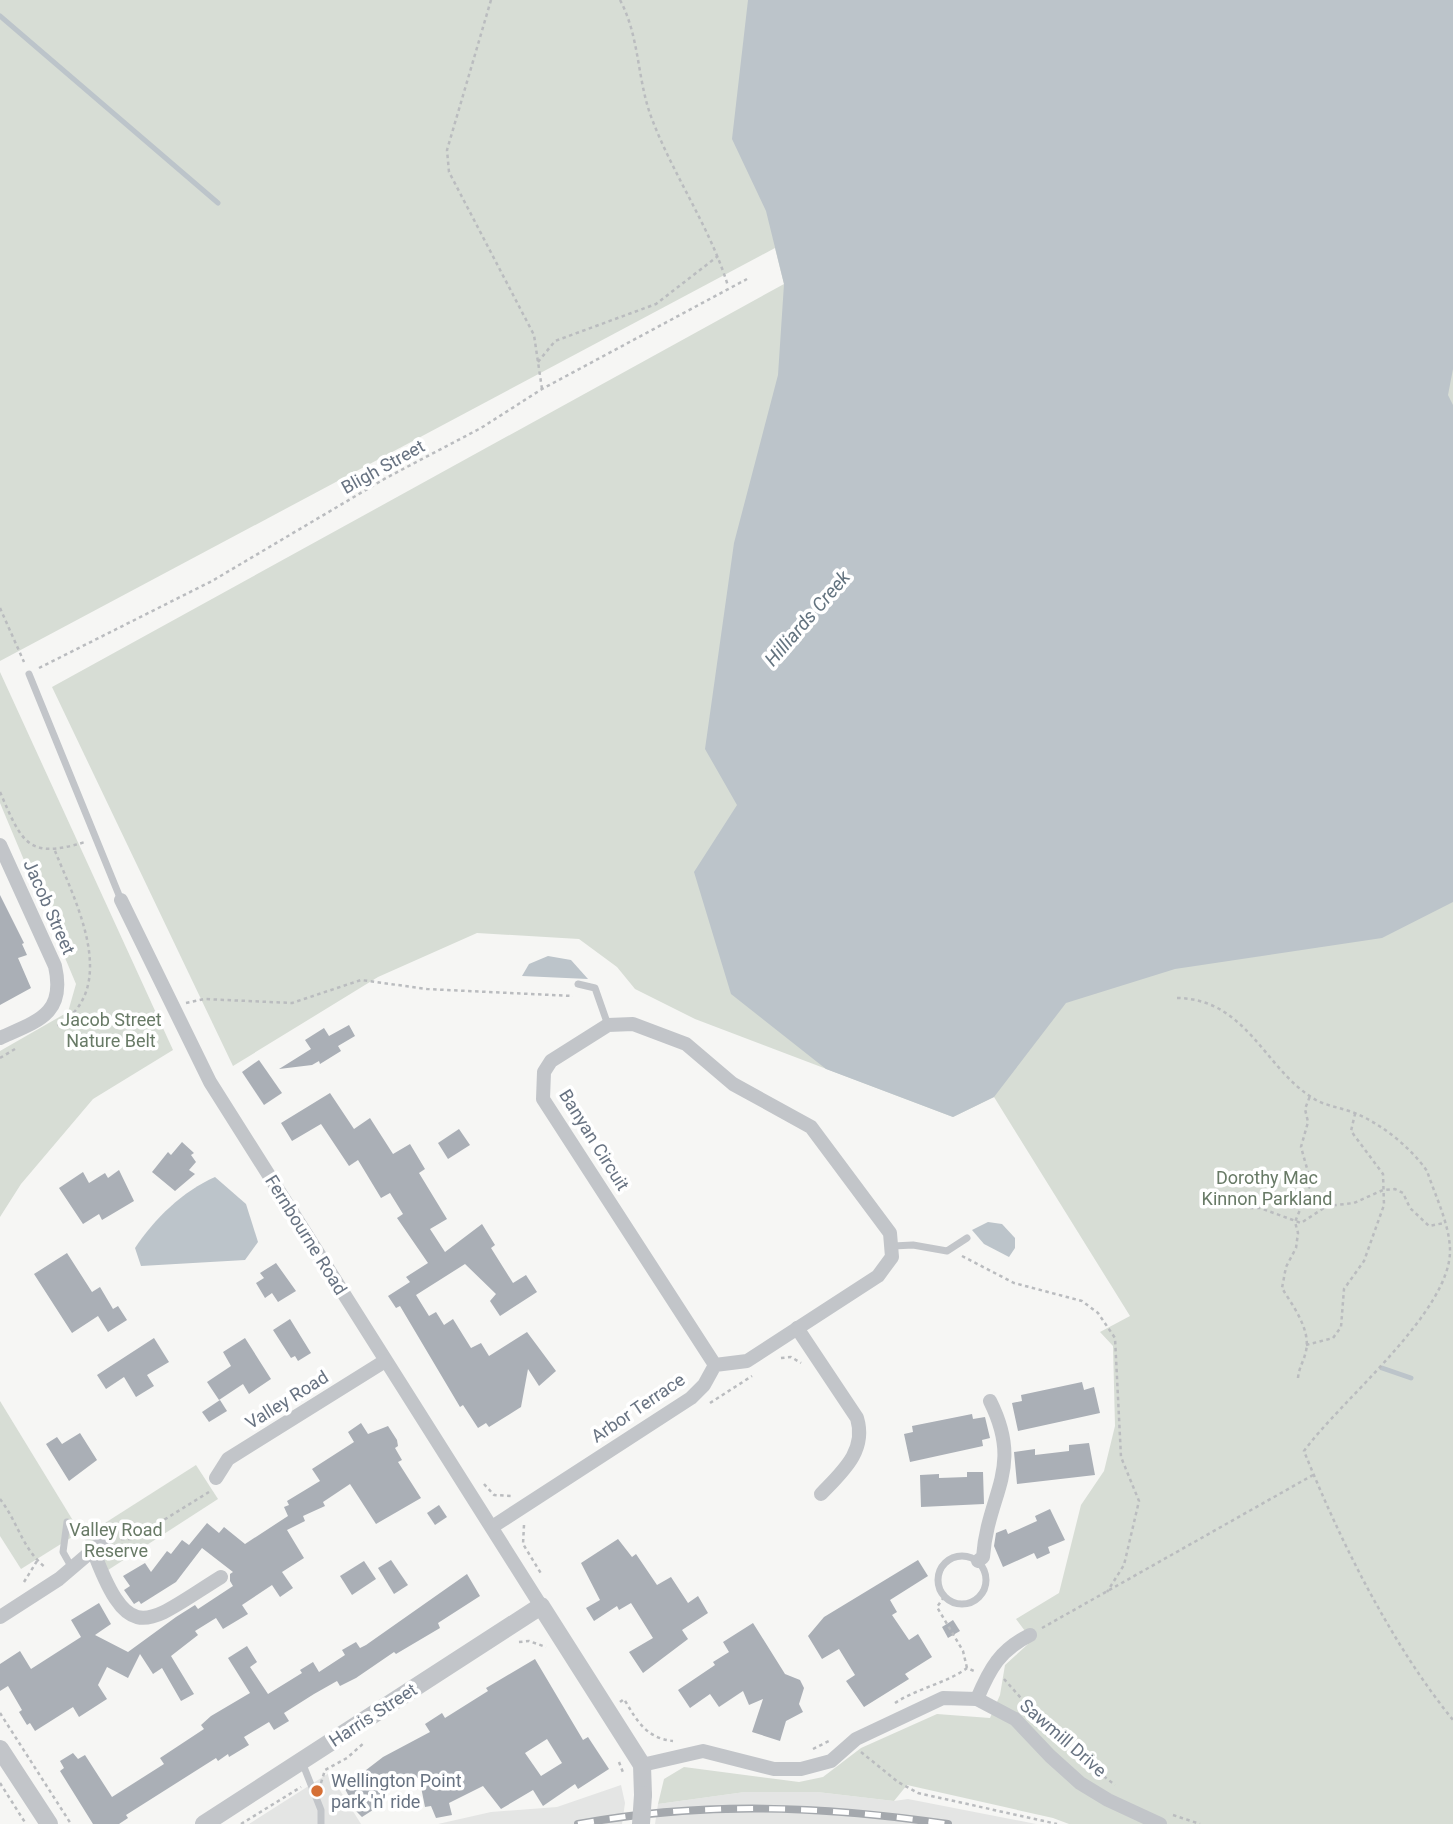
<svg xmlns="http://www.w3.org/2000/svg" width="1453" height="1824" viewBox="0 0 1453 1824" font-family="Roboto,sans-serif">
  <rect width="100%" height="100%" fill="#f6f6f4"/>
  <!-- built -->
  <g fill="#e4e5e4">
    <path d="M329 1773 361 1824H249Z"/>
    <path d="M621 1785 625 1803 622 1824H438L491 1812 557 1807Z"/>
    <path d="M745 1792H817L894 1801 908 1799 1036 1824H655L658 1804Z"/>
  </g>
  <!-- green -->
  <g fill="#d7ddd5">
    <path d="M0 0H1399L1453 43V1824H1069L1053 1818 907 1785 894 1801 817 1792H745L658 1804 664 1779 684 1767 799 1782 823 1777 861 1748 937 1714 990 1718 1000 1695 1005 1665 1028 1644 1025 1631 1016 1619 1059 1593 1081 1505 1104 1471 1115 1426 1113 1346 1100 1332 1130 1316 994 1097 953 1117 695 1019 635 989 617 967 579 939 477 933 378 977 233 1066 52 687 784 284 775 248 0 661Z"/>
    <path d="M0 672 173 1050 93 1099 21 1184 0 1217V1051L68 1012 76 984 0 803Z"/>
    <path d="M0 1401 80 1532 21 1569 0 1536Z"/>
    <path d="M196 1465 218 1499 105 1572 83 1537Z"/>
  </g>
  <!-- water -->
  <g fill="#bcc4ca">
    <path d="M748 0H1453V369L1448 395 1453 405V902L1382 938 1175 969 1066 1003 994 1097 953 1117 826 1069 731 994 694 872 737 805 705 749 734 543 778 375 784 284 766 211 732 139Z"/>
    <path d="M548 956 571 960 588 979 522 976 529 964Z"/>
    <path d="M215 1177 246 1204 258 1242 245 1260 141 1266 135 1248C154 1219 183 1191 215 1177Z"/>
    <path d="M988 1222 1002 1224 1015 1238V1248L1009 1257 984 1244 972 1230Z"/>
  </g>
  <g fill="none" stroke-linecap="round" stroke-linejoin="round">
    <!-- stream -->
    <g stroke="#bcc4ca" stroke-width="5">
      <path d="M0 16 218 203"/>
      <path d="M1382 1368 1411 1378"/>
    </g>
  </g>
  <!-- building -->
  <g fill="#aaafb6" fill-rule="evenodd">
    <path d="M0 895 24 943 22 944 27 955 18 958 31 988 0 1005Z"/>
    <path d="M349 1025 355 1036 338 1046 341 1051 320 1064 319 1061 312 1065 279 1069 311 1049 305 1040 324 1028 329 1036Z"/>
    <path d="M259 1060 282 1093 264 1105 242 1072Z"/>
    <path d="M330 1093 354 1129 370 1118 393 1154 410 1144 425 1169 419 1173 447 1219 430 1229 445 1252 482 1224 495 1245 491 1248 513 1283 526 1275 537 1292 500 1316 490 1301 496 1294 465 1264 416 1295 429 1316 436 1312 444 1325 453 1319 471 1348 481 1343 489 1356 527 1332 556 1371 539 1386 528 1369 521 1407 489 1427 486 1423 478 1428 463 1405 460 1407 400 1306 396 1308 388 1296 410 1282 406 1277 428 1263 397 1218 403 1214 390 1193 381 1198 358 1160 349 1166 321 1124 292 1141 281 1123Z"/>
    <path d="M459 1129 470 1145 448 1159 438 1143Z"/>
    <path d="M182 1142 194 1153 191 1155 196 1162 189 1170 195 1174 175 1191 152 1172 168 1152 171 1155Z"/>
    <path d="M119 1170 134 1201 102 1220 99 1214 83 1224 59 1188 83 1172 89 1183 105 1173 108 1178Z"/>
    <path d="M67 1253 92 1292 100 1287 113 1309 118 1306 127 1320 108 1332 98 1316 72 1333 34 1274Z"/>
    <path d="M276 1263 296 1291 278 1302 272 1293 265 1298 256 1283 264 1278 260 1273Z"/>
    <path d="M290 1319 311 1353 298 1361 295 1356 291 1358 273 1330Z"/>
    <path d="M154 1338 169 1362 147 1375 154 1386 136 1397 124 1377 106 1389 97 1375Z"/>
    <path d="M245 1338 271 1379 249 1394 243 1384 219 1400 207 1382 231 1366 223 1352Z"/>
    <path d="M1082 1382 1084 1390 1094 1387 1100 1413 1018 1431 1012 1403 1022 1401 1021 1395Z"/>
    <path d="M220 1400 227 1411 209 1422 202 1412Z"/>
    <path d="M972 1414 973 1419 985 1417 990 1438 982 1440 983 1446 910 1462 904 1434 913 1432 912 1426Z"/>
    <path d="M361 1423 368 1434 388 1426 397 1440 398 1446 395 1448 402 1460 398 1462 421 1498 376 1524 350 1484 323 1502 325 1506 303 1516 305 1521 287 1530 304 1558 282 1572 293 1588 280 1597 272 1585 242 1605 248 1614 223 1629 216 1618 195 1631 198 1635 171 1656 194 1694 181 1701 162 1668 153 1674 140 1654 128 1678 107 1667 98 1685 107 1699 79 1717 73 1707 35 1731 30 1723 27 1725 19 1712 22 1710 8 1686 0 1691V1664L20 1651 31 1669 81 1637 71 1620 99 1603 111 1624 95 1635 128 1652 176 1617 195 1605 198 1609 233 1586 230 1581V1574L233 1572 202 1548 176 1582 141 1604 139 1601 134 1604 124 1590 130 1586 123 1576 145 1563 151 1572 167 1551 171 1554 182 1540 189 1545 207 1523 219 1533 224 1527 245 1544 288 1516 284 1507 289 1505 287 1501 320 1481 312 1469 354 1442 348 1432Z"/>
    <path d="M80 1433 97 1460 69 1481 46 1444 57 1437 62 1444Z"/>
    <path d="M1089 1443 1095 1475 1017 1484 1014 1452 1035 1449V1455L1069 1451V1445Z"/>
    <path d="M967 1472H983L984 1504 921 1507 920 1475 939 1474V1478L967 1477Z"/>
    <path d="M439 1505 447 1517 435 1525 427 1513Z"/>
    <path d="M1050 1509 1065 1540 1048 1547 1050 1553 1037 1559 1034 1553 1003 1567 994 1546 996 1533 1006 1529 1008 1534 1037 1521 1035 1516Z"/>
    <path d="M618 1539 632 1557 636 1554 657 1585 671 1577 688 1603 698 1596 708 1613 682 1630 688 1639 643 1673 629 1652 653 1638 631 1603 619 1610 617 1606 594 1621 586 1608 600 1600 581 1563Z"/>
    <path d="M391 1560 408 1585 394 1594 378 1568Z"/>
    <path d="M918 1560 928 1576 890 1600 897 1612 892 1615 909 1640 918 1634 932 1657 905 1674 909 1679 864 1707 846 1681 855 1675 839 1649 822 1659 808 1636 824 1617Z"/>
    <path d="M364 1561 376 1579 352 1595 340 1576Z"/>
    <path d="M467 1574 480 1596 438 1623 440 1628 396 1654 394 1652 356 1678 340 1686 337 1681 314 1694 284 1713 289 1721 274 1730 269 1722 244 1737 249 1745 229 1757 228 1754 218 1761 216 1758 126 1815 128 1818 119 1824H93L60 1771 64 1768 60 1761 73 1753 78 1759 85 1755 112 1797 164 1764 160 1758 204 1729 201 1725 211 1716 250 1693 228 1658 247 1646 257 1662 250 1667 268 1694 302 1673 300 1670 313 1662 319 1672 345 1655 342 1650 356 1642 360 1648 366 1645Z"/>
    <path d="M953 1620 960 1631 948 1638 942 1627Z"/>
    <path d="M753 1623 785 1674 800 1680 804 1688 799 1704 803 1712 786 1721 780 1741 752 1732 763 1699 749 1705 743 1691 719 1707 710 1694 690 1708 678 1690 715 1665 713 1662 729 1652 723 1642Z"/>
    <path d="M535 1659 583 1740 588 1737 609 1769 578 1789 575 1784 543 1806 533 1790 501 1809 483 1786 449 1803 452 1815 436 1818 431 1806 425 1807 419 1777 412 1781 408 1774 383 1790 382 1797 372 1803 376 1808 362 1817 357 1812 344 1787 383 1757 430 1732 425 1724 442 1713 445 1718 488 1691 486 1688ZM547 1739 562 1763 541 1776 525 1753Z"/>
  </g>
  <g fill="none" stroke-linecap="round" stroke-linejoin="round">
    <!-- path -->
    <g stroke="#babcbf" stroke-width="2.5" stroke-dasharray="3.5 3.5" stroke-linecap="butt">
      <path d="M491 0 447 150 449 172 534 335 542 389"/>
      <path d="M620 0C640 37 637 81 652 119 674 177 710 227 728 286"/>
      <path d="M538 362 555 341 656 304 718 256"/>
      <path d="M0 608 24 662"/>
      <path d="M39 668 212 581 386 478 481 428 542 389 747 279"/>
      <path d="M0 792C22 842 27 860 85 842"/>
      <path d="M55 851C76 903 122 990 55 1027"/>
      <path d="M1177 998C1248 999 1265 1071 1316 1100 1329 1107 1344 1108 1357 1114 1383 1125 1411 1148 1427 1171 1435 1195 1449 1223 1450 1249 1452 1311 1340 1401 1304 1451 1340 1541 1392 1645 1453 1720"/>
      <path d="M186 1003 204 999 292 1003 361 980 427 989 573 996"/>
      <path d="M0 1058 15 1049"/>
      <path d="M1250 1208H1260L1301 1223 1327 1206 1354 1203 1383 1190 1395 1189 1403 1193 1410 1208 1429 1226 1444 1223"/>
      <path d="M962 1256 1014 1283 1082 1301 1098 1313 1115 1338 1121 1457 1139 1501 1124 1565 1107 1592"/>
      <path d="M1306 1345 1333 1338 1341 1327 1344 1289 1364 1261 1384 1205 1383 1174 1351 1131 1355 1114"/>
      <path d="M781 1358 791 1357 801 1363"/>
      <path d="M1298 1378C1299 1367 1304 1361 1306 1351 1311 1329 1292 1305 1282 1288L1286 1267 1296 1248 1298 1233 1295 1222 1309 1188 1308 1172 1301 1147 1308 1122 1305 1109 1310 1096"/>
      <path d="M710 1403 752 1376"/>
      <path d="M484 1484 494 1495 511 1496"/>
      <path d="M0 1499C18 1522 22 1549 46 1568"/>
      <path d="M524 1525 523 1544 542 1575"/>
      <path d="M121 1539H133L209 1492"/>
      <path d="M24 1582 37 1561"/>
      <path d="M944 1597 937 1607 963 1651 967 1668"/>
      <path d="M1042 1628 1313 1475"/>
      <path d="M519 1642 529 1641 546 1647"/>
      <path d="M1004 1679 1061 1743 1115 1785"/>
      <path d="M620 1702 624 1699C637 1721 646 1738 673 1741"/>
      <path d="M895 1703C918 1688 947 1683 967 1668L974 1671"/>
      <path d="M0 1713 71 1824"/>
      <path d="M813 1749 829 1741"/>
      <path d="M861 1752 898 1782 918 1793 1057 1824"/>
      <path d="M619 1762 624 1775"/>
      <path d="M0 1783 26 1824"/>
      <path d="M321 1783 325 1770 347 1758 365 1742"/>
      <path d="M1173 1815 1200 1824"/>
      <path d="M241 1824 301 1787"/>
    </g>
    <!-- service -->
    <g stroke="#c2c5c9" stroke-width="7">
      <path d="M29 674 121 900"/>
      <path d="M578 984 595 988 608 1025"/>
      <path d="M893 1246 913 1245 947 1251 967 1238"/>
      <path d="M67 1522 63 1552 72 1568"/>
      <circle cx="962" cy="1580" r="24"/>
      <path d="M302 1762 321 1810V1824"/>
    </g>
    <!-- minor -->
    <g stroke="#c2c5c9" stroke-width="14">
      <path d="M0 845 55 966C66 1014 38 1021 0 1038"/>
      <path d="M121 900 210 1082 541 1606"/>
      <path d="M797 1328 857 1418C867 1451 842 1472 821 1494"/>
      <path d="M216 1478 228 1459 385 1361"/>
      <path d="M492 1527 691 1398 704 1385 715 1365 747 1361 878 1276 892 1257 890 1233 811 1127 733 1084 686 1044 633 1024 608 1025 551 1061 544 1072 543 1099 715 1365"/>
      <path d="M93 1550C130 1649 147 1623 221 1577"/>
      <path d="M978 1561 983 1557C988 1492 1024 1469 990 1401"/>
      <path d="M0 1617 59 1579 107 1538"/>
      <path d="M977 1699 1015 1719 1050 1756 1080 1783 1108 1800 1160 1824"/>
      <path d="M642 1765 703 1751 774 1769H801L831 1761 856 1739 943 1698 977 1699C990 1668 1000 1650 1030 1635"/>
    </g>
    <!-- tertiary -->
    <g stroke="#c2c5c9" stroke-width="18">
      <path d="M0 1749 49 1824"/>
      <path d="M204 1824 541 1606 642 1765 643 1795"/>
    </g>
    <defs>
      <path id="rail" d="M578 1824C703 1801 824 1806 948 1824"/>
    </defs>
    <!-- rail casing -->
    <use href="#rail" stroke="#a4a8ad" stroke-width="8"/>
    <!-- rail -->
    <use href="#rail" stroke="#fff" stroke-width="5" stroke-dasharray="16" stroke-linecap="butt"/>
    <!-- tertiary-bridge -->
    <path stroke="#c2c5c9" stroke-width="18" d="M641 1824 643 1795"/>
  </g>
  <!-- markers -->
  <circle fill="#d56f35" stroke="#fff" stroke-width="2.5" cx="317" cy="1791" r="7"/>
  <g text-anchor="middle" stroke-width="7" stroke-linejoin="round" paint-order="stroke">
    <!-- street labels -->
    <g font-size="18" fill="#687382" stroke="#fff">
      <text transform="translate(383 467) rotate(-29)" y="6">Bligh Street</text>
      <text transform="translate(49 907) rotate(66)" y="6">Jacob Street</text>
      <text transform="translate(594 1140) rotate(58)" y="6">Banyan Circuit</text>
      <text transform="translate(306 1235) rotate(58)" y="6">Fernbourne Road</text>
      <text transform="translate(287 1400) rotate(-32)" y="6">Valley Road</text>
      <text transform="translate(638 1408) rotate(-34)" y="6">Arbor Terrace</text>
      <text transform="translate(373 1715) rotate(-33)" y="6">Harris Street</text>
      <text transform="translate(1063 1738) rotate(41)" y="6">Sawmill Drive</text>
    </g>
    <!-- park labels -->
    <g font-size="18" fill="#687a66" stroke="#fff">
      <text x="111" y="1026">Jacob Street<tspan x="111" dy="21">Nature Belt</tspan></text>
      <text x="1267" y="1184">Dorothy Mac<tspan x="1267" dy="21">Kinnon Parkland</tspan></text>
      <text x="116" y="1536">Valley Road<tspan x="116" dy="21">Reserve</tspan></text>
    </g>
    <!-- poi labels -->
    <g font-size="18" fill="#687382" stroke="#fff" text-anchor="start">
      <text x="331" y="1787">Wellington Point<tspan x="331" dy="21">park 'n' ride</tspan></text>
    </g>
    <!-- water labels -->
    <g font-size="19" font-style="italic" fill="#63737f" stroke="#fff">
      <text transform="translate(807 618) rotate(-49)" y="7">Hilliards Creek</text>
    </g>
  </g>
</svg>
